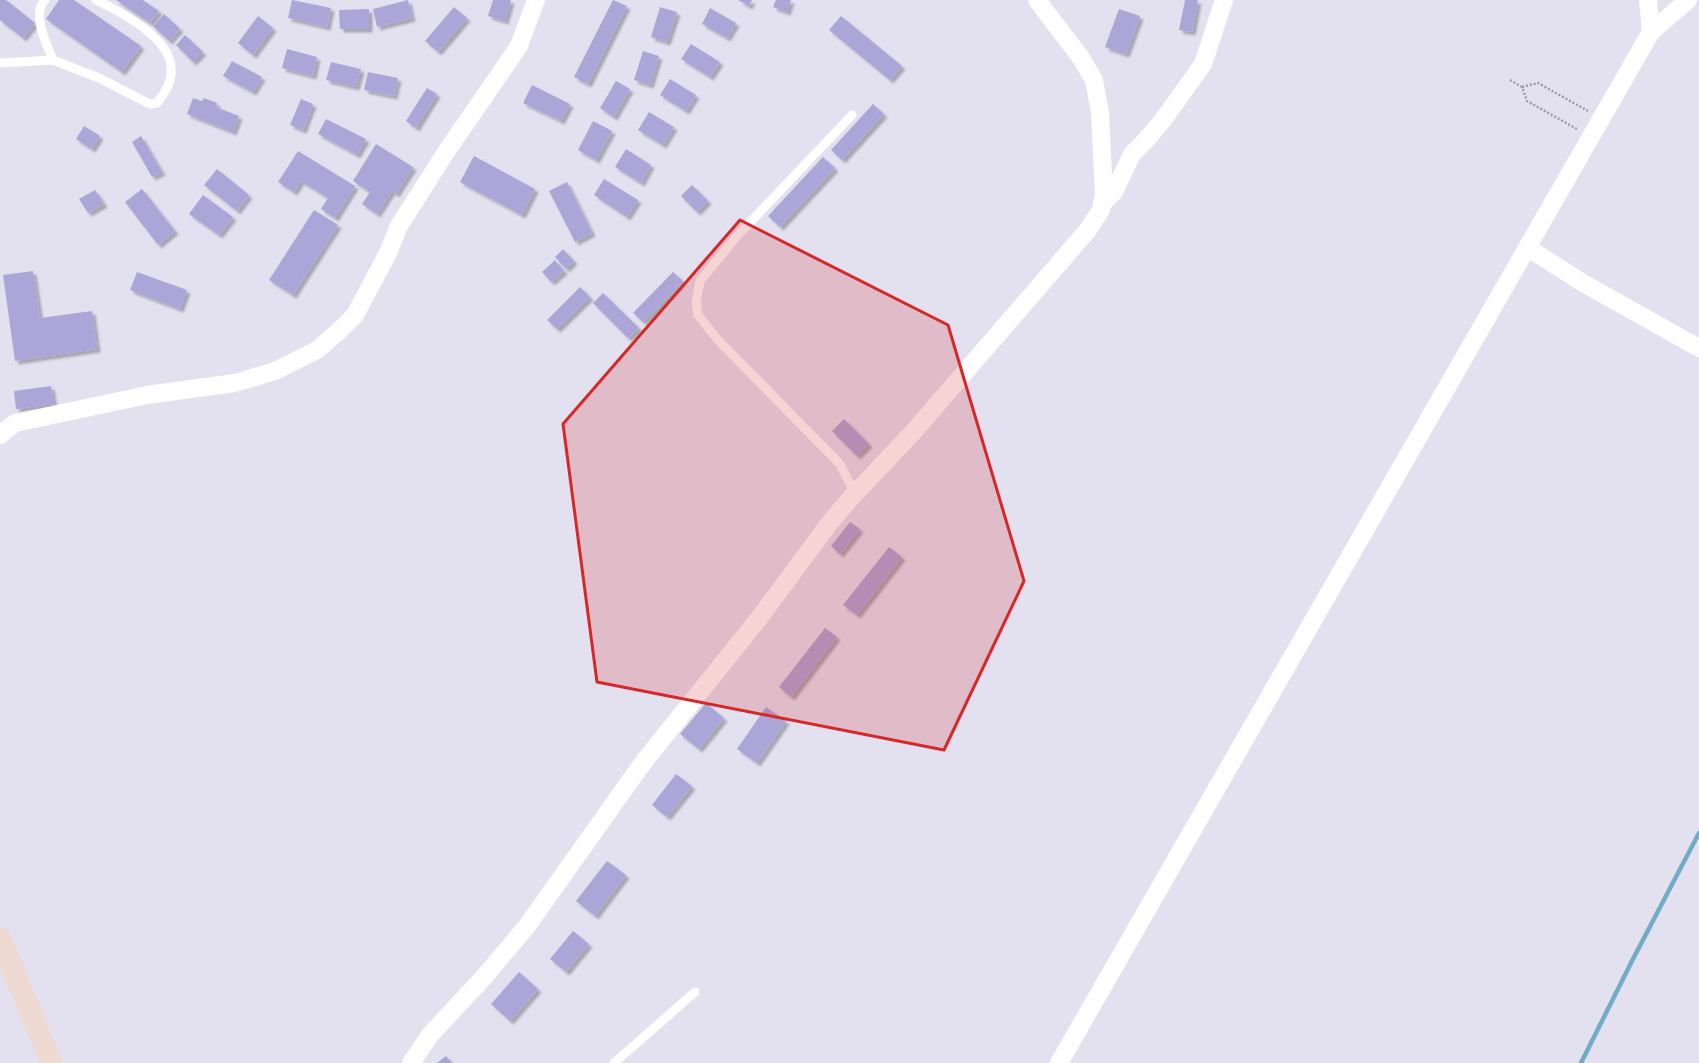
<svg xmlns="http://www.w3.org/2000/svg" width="1699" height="1063" viewBox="0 0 1699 1063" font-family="Karla,sans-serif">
  <defs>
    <filter id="shadow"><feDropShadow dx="3.5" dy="3.5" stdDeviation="1" flood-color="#0004"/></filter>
  </defs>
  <rect width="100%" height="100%" fill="#e3e1f0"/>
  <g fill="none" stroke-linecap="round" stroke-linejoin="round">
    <!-- stream -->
    <path stroke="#71abc6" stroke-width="4.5" d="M1581 1063 1633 959 1699 833"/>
  </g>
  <!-- building -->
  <g fill="#aca5d7" filter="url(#shadow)">
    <path d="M0 0H6L35 23 23 38 0 20Z"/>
    <path d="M59 0H74L141 46 122 72 46 19Z"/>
    <path d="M116 0H143L159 11 150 23Z"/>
    <path d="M292 0 331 8 327 27 288 18Z"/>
    <path d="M408 0 412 18 377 27 373 9Z"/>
    <path d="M493 0H511L505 21 488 16Z"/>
    <path d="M613 0 627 6 588 84 574 77Z"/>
    <path d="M738 0H752L749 6Z"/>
    <path d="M776 0H791L787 12 773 7Z"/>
    <path d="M1185 0H1198L1192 32 1179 30Z"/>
    <path d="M454 7 467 18 438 52 425 41Z"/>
    <path d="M660 7 677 12 667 42 651 37Z"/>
    <path d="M710 8 736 23 727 38 702 24Z"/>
    <path d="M369 9V29H340L339 10Z"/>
    <path d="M1119 9 1140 16 1126 54 1105 47Z"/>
    <path d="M164 14 180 29 169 41 153 26Z"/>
    <path d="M258 16 273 28 253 55 238 43Z"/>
    <path d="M841 16 902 66 890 80 829 30Z"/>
    <path d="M185 35 203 52 193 62 176 45Z"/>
    <path d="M691 44 720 62 710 77 681 59Z"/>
    <path d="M287 49 317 57 313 76 282 68Z"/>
    <path d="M643 51 659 56 650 85 634 80Z"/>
    <path d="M232 61 262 77 253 92 223 76Z"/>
    <path d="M331 62 361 69 356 87 326 80Z"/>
    <path d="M368 72 398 78 394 96 364 90Z"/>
    <path d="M670 79 696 95 686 111 660 95Z"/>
    <path d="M616 81 630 89 614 117 600 108Z"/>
    <path d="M532 85 570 104 561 121 523 103Z"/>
    <path d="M427 88 437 94 416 128 406 121Z"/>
    <path d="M193 98 202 101 204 98 217 103 216 107 239 116 233 132 187 114Z"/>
    <path d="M301 99 313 104 303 130 290 125Z"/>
    <path d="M873 104 884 114 842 160 831 150Z"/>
    <path d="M649 112 674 127 663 145 638 130Z"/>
    <path d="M326 119 366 139 357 155 318 134Z"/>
    <path d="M593 121 612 131 596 160 578 150Z"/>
    <path d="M84 126 100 136 92 149 76 139Z"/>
    <path d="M141 136 162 172 152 177 132 142Z"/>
    <path d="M376 144 413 167 396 194 392 191 377 214 362 204 370 192 353 181Z"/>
    <path d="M626 149 651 165 641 183 615 167Z"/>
    <path d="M298 151 355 186 335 218 321 209 328 198 301 181 294 192 278 182Z"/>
    <path d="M474 156 535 189 522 215 460 182Z"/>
    <path d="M823 157 835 168 780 227 768 216Z"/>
    <path d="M217 169 249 195 237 211 204 185Z"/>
    <path d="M604 179 638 200 627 217 594 195Z"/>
    <path d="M567 182 592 233 575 242 549 191Z"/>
    <path d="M692 185 708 201 697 212 681 196Z"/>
    <path d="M142 189 175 231 158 245 125 202Z"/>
    <path d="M95 190 104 204 88 213 79 199Z"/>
    <path d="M203 195 233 217 219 235 189 214Z"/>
    <path d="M314 210 338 225 293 295 269 280Z"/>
    <path d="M563 249 574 261 566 269 555 257Z"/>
    <path d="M555 260 564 271 551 282 542 272Z"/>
    <path d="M33 271 40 318 92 311 97 349 15 361 3 275Z"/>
    <path d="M137 272 187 290 180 309 130 290Z"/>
    <path d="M673 272 683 281 643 322 633 313Z"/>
    <path d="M580 287 590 297 557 329 547 320Z"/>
    <path d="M603 293 639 328 628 338 593 303Z"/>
    <path d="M51 386 54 404 16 409 14 391Z"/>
    <path d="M844 419 869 444 857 456 832 431Z"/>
    <path d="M850 522 860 529 840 554 831 546Z"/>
    <path d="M889 547 902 557 857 615 843 605Z"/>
    <path d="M825 628 837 637 791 697 779 687Z"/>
    <path d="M706 703 724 718 699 749 680 734Z"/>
    <path d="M766 707 786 721 757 763 737 749Z"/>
    <path d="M676 774 692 786 667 817 652 805Z"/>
    <path d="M607 861 626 875 595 916 576 901Z"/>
    <path d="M573 931 589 944 566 972 550 959Z"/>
    <path d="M519 972 538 989 510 1021 491 1004Z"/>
    <path d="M446 1056 452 1063H437Z"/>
  </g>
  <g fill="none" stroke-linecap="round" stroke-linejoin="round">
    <!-- path -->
    <g stroke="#9a99a4" stroke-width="2.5" stroke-dasharray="2 2" stroke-linecap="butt">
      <path d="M1510 80 1522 87 1527 101 1577 129"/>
      <path d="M1522 87 1538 83 1588 111"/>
    </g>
    <!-- lane -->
    <g stroke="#fff" stroke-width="9">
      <path d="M45 0C31 14 47 45 53 60"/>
      <path d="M0 63 53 60 99 78 150 104 157 103C165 93 173 81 171 67 169 37 121 12 96 0"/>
      <path d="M852 115 738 235 700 281 696 302 698 315 718 340 840 464 855 494"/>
      <path d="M614 1063 695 992"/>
    </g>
    <!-- street -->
    <g stroke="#fff" stroke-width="18">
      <path d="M1648 0 1651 32"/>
      <path d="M1102 204 1114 192 1132 154 1146 140 1163 120 1203 64 1224 0"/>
      <path d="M1528 248 1583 283 1699 348"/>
      <path d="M0 435 15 423 147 395 235 383 275 371 317 350 339 331 355 315 388 253 399 226 446 152 519 46 536 0"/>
      <path d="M411 1063 430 1035 484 977 527 926 642 764 760 617 828 525 849 500 915 430 1087 231 1101 210 1104 195 1100 113 1094 80 1081 58 1037 0"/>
      <path d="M1059 1063 1651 32 1688 0"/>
    </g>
    <!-- secondary -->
    <path stroke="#efd9d3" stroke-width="22" d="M0 938 51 1063"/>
  </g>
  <!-- marked area -->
  <path fill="#d62828" fill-opacity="0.2" stroke="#d62828" stroke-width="3" stroke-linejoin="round" d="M740 220 948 325 1024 581 944 750 597 682 563 424Z"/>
</svg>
